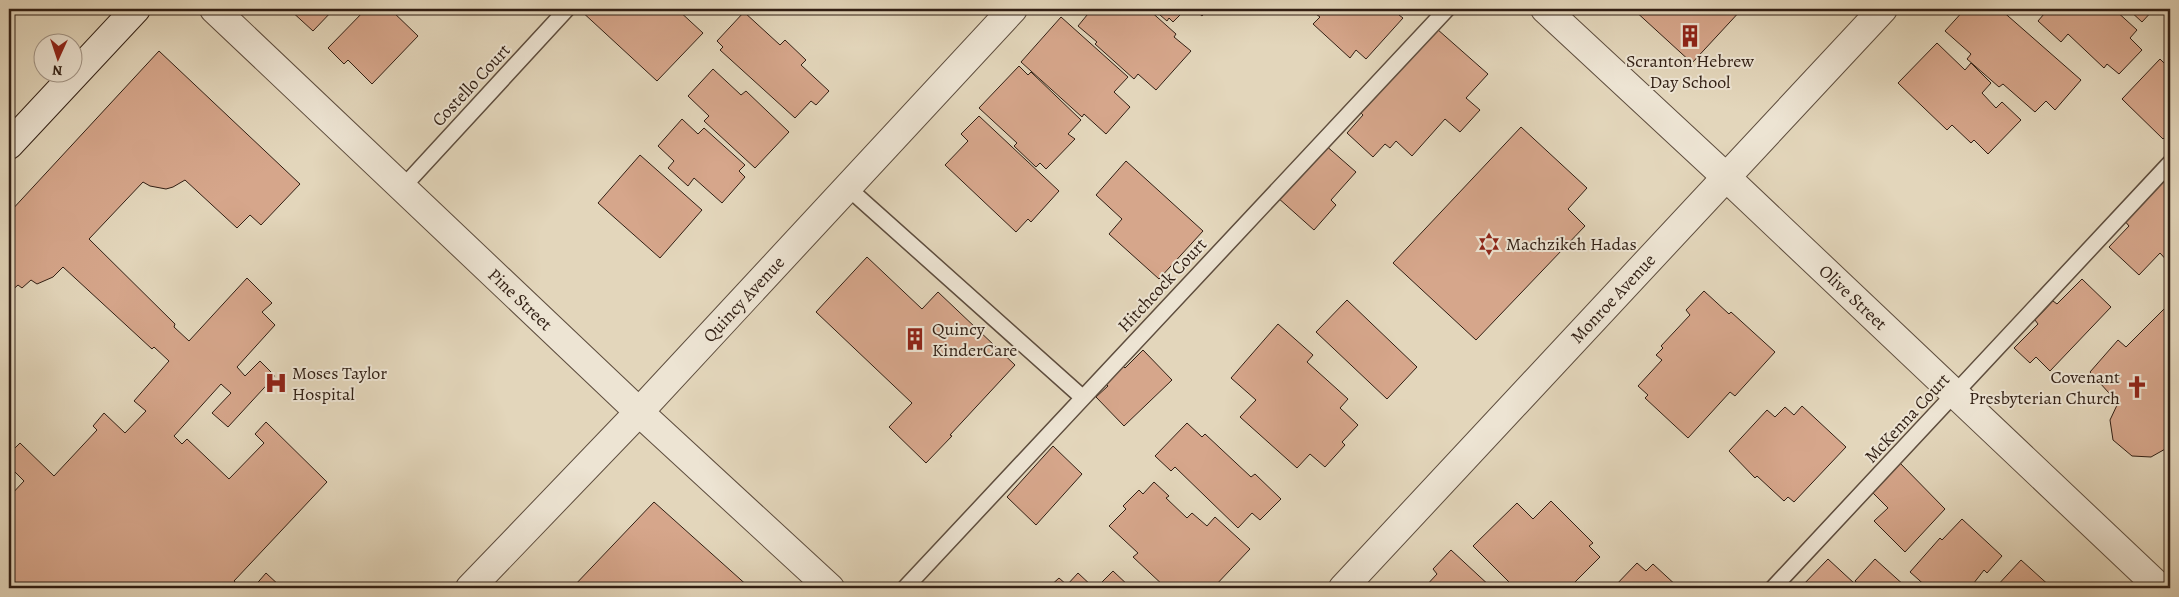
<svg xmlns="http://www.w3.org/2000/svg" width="2179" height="597" viewBox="0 0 2179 597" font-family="Alegreya,serif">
  <rect width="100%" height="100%" fill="#e3d6bb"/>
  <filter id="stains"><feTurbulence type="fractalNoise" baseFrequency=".004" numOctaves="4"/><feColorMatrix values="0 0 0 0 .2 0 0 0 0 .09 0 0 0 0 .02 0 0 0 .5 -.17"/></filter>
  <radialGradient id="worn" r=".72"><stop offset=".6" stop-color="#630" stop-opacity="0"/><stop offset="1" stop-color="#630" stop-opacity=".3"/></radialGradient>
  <!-- building -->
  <g fill="#d6a68b" stroke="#311f14">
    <path d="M289 9H334L313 31Z"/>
    <path d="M366 9H390L418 36 372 84 348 60 344 64 328 48Z"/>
    <path d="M579 9H677L703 33 657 81Z"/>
    <path d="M869 9H879L874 14Z"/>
    <path d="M1092 9H1148L1176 34 1174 37 1191 51 1156 90 1138 74 1134 79 1095 44 1097 42 1078 26Z"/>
    <path d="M1153 9H1186L1173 22 1169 18 1167 21Z"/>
    <path d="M1194 9H1209L1202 16Z"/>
    <path d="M1321 9H1405L1399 15 1403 18 1366 59 1356 50 1350 58 1313 24 1320 17 1316 14Z"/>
    <path d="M1633 9H1742L1692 63Z"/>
    <path d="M1965 9H2000L2081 80 2055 110 2046 101 2035 112 2003 84 1999 87 1967 59 1971 54 1945 31Z"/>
    <path d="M2038 9H2114L2137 30 2130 38 2142 50 2119 74 2107 64 2104 68 2068 34 2061 42 2038 21 2044 14Z"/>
    <path d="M2128 9H2154L2142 22Z"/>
    <path d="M744 12 780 45 785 40 806 60 801 65 829 91 816 105 811 101 795 118 720 50 723 47 717 41Z"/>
    <path d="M1061 17 1128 77 1114 92 1130 107 1106 134 1084 114 1082 117 1021 62Z"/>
    <path d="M1437 29 1488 74 1466 98 1480 110 1460 132 1445 119 1412 156 1396 141 1390 148 1385 144 1373 157 1347 133 1363 115 1361 113Z"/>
    <path d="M1937 43 1965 70 1971 63 1991 83 1982 93 1996 108 2002 102 2021 120 1988 154 1974 140 1971 143 1952 125 1947 130 1898 83Z"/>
    <path d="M159 51 300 184 261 225 250 215 237 228 185 180 173 187 166 189 150 186 143 182 89 239 175 324 174 327 189 341 247 278 272 303 262 312 275 325 237 367 245 376 260 361 275 376 228 427 212 413 231 393 221 384 174 436 182 444 187 439 229 479 264 443 255 434 266 422 327 482 234 581 242 588H9V497L24 481 9 466V454L20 443 54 476 97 430 93 426 104 413 125 433 146 411 134 401 169 361 154 347 152 349 63 267 53 277 37 284 31 280 22 288 18 285 9 293V213Z"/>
    <path d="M2160 59 2170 69V132L2163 139 2122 99Z"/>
    <path d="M1019 66 1028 75 1031 72 1081 120 1068 134 1075 139 1046 169 1040 163 1036 167 1014 146 1017 143 979 108Z"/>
    <path d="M713 69 741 95 746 91 789 132 755 168 704 121 709 116 688 96Z"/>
    <path d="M979 116 1059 191 1031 222 1028 219 1016 232 945 165 968 141 961 134Z"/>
    <path d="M682 119 698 134 704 128 745 165 739 171 745 177 722 203 694 178 688 186 668 168 674 161 658 146Z"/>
    <path d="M1521 127 1587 188 1568 209 1585 226 1476 340 1393 263Z"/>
    <path d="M1324 144 1356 172 1331 200 1336 205 1314 230 1277 197Z"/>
    <path d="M640 155 702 210 660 258 598 203Z"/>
    <path d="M1126 161 1203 231 1159 279 1109 234 1122 219 1096 195Z"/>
    <path d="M2170 170V264L2160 253 2139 275 2109 247 2129 226 2124 220Z"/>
    <path d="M867 257 922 309 938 292 1015 365 950 435 952 436 926 463 889 427 912 403 816 312Z"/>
    <path d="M2082 279 2111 307 2050 371 2036 357 2030 363 2014 348 2038 324 2035 320 2053 301 2057 304Z"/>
    <path d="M1704 291 1729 314 1731 312 1775 352 1735 396 1730 392 1688 438 1645 398 1648 395 1638 386 1662 360 1656 355 1663 348 1661 346 1690 315 1686 310Z"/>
    <path d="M1347 300 1417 367 1387 399 1316 332Z"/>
    <path d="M2170 303V451L2167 448 2151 457 2132 456 2113 440 2110 420 2118 403 2090 372 2118 340 2126 347Z"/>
    <path d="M1278 324 1313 355 1307 362 1348 399 1340 408 1358 425 1342 442 1345 445 1325 467 1310 454 1297 468 1240 417 1256 400 1231 378Z"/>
    <path d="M1143 350 1172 380 1124 426 1096 397 1108 386 1102 380 1120 363 1125 368Z"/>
    <path d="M1802 406 1846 447 1794 502 1788 497 1784 501 1757 476 1755 478 1729 451 1767 410 1775 417 1785 407 1794 415Z"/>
    <path d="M1187 423 1202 437 1205 434 1251 477 1255 474 1281 499 1260 520 1252 513 1238 528 1175 467 1171 471 1155 456Z"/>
    <path d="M1053 446 1082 474 1036 525 1007 497Z"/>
    <path d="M1898 461 1945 509 1905 552 1874 521 1888 508 1869 489Z"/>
    <path d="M1154 482 1169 496 1166 498 1187 518 1192 513 1207 526 1215 517 1250 549 1213 588H1166L1133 557 1138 553 1109 526 1126 509 1123 506 1139 490 1143 494Z"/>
    <path d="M1551 501 1593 543 1589 546 1600 557 1569 588H1515L1473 546 1517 503 1533 519Z"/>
    <path d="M654 502 750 588H572Z"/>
    <path d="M1962 519 2002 556 1987 573 1984 570 1970 588H1928L1910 572 1940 538 1942 540Z"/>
    <path d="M1451 550 1492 588H1424L1437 574 1433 569Z"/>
    <path d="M1828 559 1855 584 1851 588H1800Z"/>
    <path d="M1875 559 1906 587V588H1863L1855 581Z"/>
    <path d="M2021 560 2052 588H1995Z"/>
    <path d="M1637 563 1646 571 1653 564 1679 588H1613Z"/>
    <path d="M1113 571 1131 588H1096Z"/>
    <path d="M266 573 282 588H253Z"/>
    <path d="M1078 573 1094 588H1048L1059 578 1067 585Z"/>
  </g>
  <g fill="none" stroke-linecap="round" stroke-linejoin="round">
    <defs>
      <g id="lane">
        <path d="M403 187 567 9"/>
        <path d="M847 187 1082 397"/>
        <path d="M905 588 1447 9"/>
        <path d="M1773 588 2170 163"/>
      </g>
      <g id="street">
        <path id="s1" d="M214 9 639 412 830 588"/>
        <path id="s2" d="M1545 9 1727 178 2160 588"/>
        <path id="s3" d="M470 588 639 412 1013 9"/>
        <path id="s4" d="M1343 588 1883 9"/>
      </g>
      <path id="secondary" d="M9 145 136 9"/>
    </defs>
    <!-- lane casing -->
    <use href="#lane" stroke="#5e4d3e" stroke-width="18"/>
    <!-- street casing -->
    <use href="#street" stroke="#5e4d3e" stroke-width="30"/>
    <!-- secondary casing -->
    <use href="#secondary" stroke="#311f14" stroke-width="30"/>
    <!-- lane -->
    <use href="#lane" stroke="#ede4d3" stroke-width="15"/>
    <!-- street -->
    <use href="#street" stroke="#ede4d3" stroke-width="28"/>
    <!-- secondary -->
    <use href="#secondary" stroke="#ede4d3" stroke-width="28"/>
  </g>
  <!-- icons -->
  <defs>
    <symbol id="building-bare" viewBox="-9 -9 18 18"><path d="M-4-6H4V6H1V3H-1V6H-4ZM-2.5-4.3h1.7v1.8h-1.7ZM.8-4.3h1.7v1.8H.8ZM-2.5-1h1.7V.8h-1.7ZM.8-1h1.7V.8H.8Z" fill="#8f2418" stroke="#ede4d3" stroke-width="2.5" paint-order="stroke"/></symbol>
    <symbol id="synagogue-bare" viewBox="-9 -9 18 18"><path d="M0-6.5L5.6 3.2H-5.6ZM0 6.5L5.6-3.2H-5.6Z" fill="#8f2418" stroke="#ede4d3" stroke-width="2.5" paint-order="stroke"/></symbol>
    <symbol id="hospital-bare" viewBox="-9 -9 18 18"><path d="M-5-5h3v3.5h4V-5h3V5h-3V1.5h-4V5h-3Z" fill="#8f2418" stroke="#ede4d3" stroke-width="2.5" paint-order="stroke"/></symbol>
    <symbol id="church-bare" viewBox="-9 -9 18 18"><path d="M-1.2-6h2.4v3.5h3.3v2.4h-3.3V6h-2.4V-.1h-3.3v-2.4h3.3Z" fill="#8f2418" stroke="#ede4d3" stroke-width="2.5" paint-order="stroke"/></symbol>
  </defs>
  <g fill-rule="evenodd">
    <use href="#building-bare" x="1674" y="20" width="32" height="32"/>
    <use href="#synagogue-bare" x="1473" y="228" width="32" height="32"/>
    <use href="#building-bare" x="899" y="323" width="32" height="32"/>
    <use href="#hospital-bare" x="260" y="367" width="32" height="32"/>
    <use href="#church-bare" x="2121" y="371" width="32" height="32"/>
  </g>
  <g text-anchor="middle" stroke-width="4" stroke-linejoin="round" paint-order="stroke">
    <!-- poi labels -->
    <g font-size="18" fill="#311f14" stroke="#ede4d3" text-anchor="start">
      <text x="1690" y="67" text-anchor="middle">Scranton Hebrew<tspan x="1690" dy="21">Day School</tspan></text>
      <text x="1506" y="250">Machzikeh Hadas</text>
      <text x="932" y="335">Quincy<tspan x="932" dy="21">KinderCare</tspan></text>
      <text x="292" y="379">Moses Taylor<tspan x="292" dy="21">Hospital</tspan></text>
      <text x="2120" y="383" text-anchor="end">Covenant<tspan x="2120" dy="21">Presbyterian Church</tspan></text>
    </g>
    <!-- street labels -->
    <g font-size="18" fill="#311f14" stroke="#ede4d3">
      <text transform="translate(471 85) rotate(-47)" y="6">Costello Court</text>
      <text transform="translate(1162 285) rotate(-47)" y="6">Hitchcock Court</text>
      <text dy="6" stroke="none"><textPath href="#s2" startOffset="422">Olive Street</textPath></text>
      <text dy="6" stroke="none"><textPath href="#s4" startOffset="396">Monroe Avenue</textPath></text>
      <text dy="6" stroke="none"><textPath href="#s1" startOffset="422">Pine Street</textPath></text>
      <text dy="6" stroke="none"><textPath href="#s3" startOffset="398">Quincy Avenue</textPath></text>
      <text transform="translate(1907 418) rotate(-47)" y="6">McKenna Court</text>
    </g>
  </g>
  <!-- margin -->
  <rect width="2179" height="597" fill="none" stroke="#e3d6bb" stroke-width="30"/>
  <rect x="10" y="10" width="2159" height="577" fill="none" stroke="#311f14" stroke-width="2.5"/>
  <rect x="15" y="15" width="2149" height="567" fill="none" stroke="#311f14"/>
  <!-- north arrow -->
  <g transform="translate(58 58) rotate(183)"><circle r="24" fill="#ede4d3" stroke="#a29587"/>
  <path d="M0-4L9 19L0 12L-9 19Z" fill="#8f2418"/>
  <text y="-8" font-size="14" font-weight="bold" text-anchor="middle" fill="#311f14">N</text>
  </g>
  <rect width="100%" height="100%" filter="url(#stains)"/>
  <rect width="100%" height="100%" fill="url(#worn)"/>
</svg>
